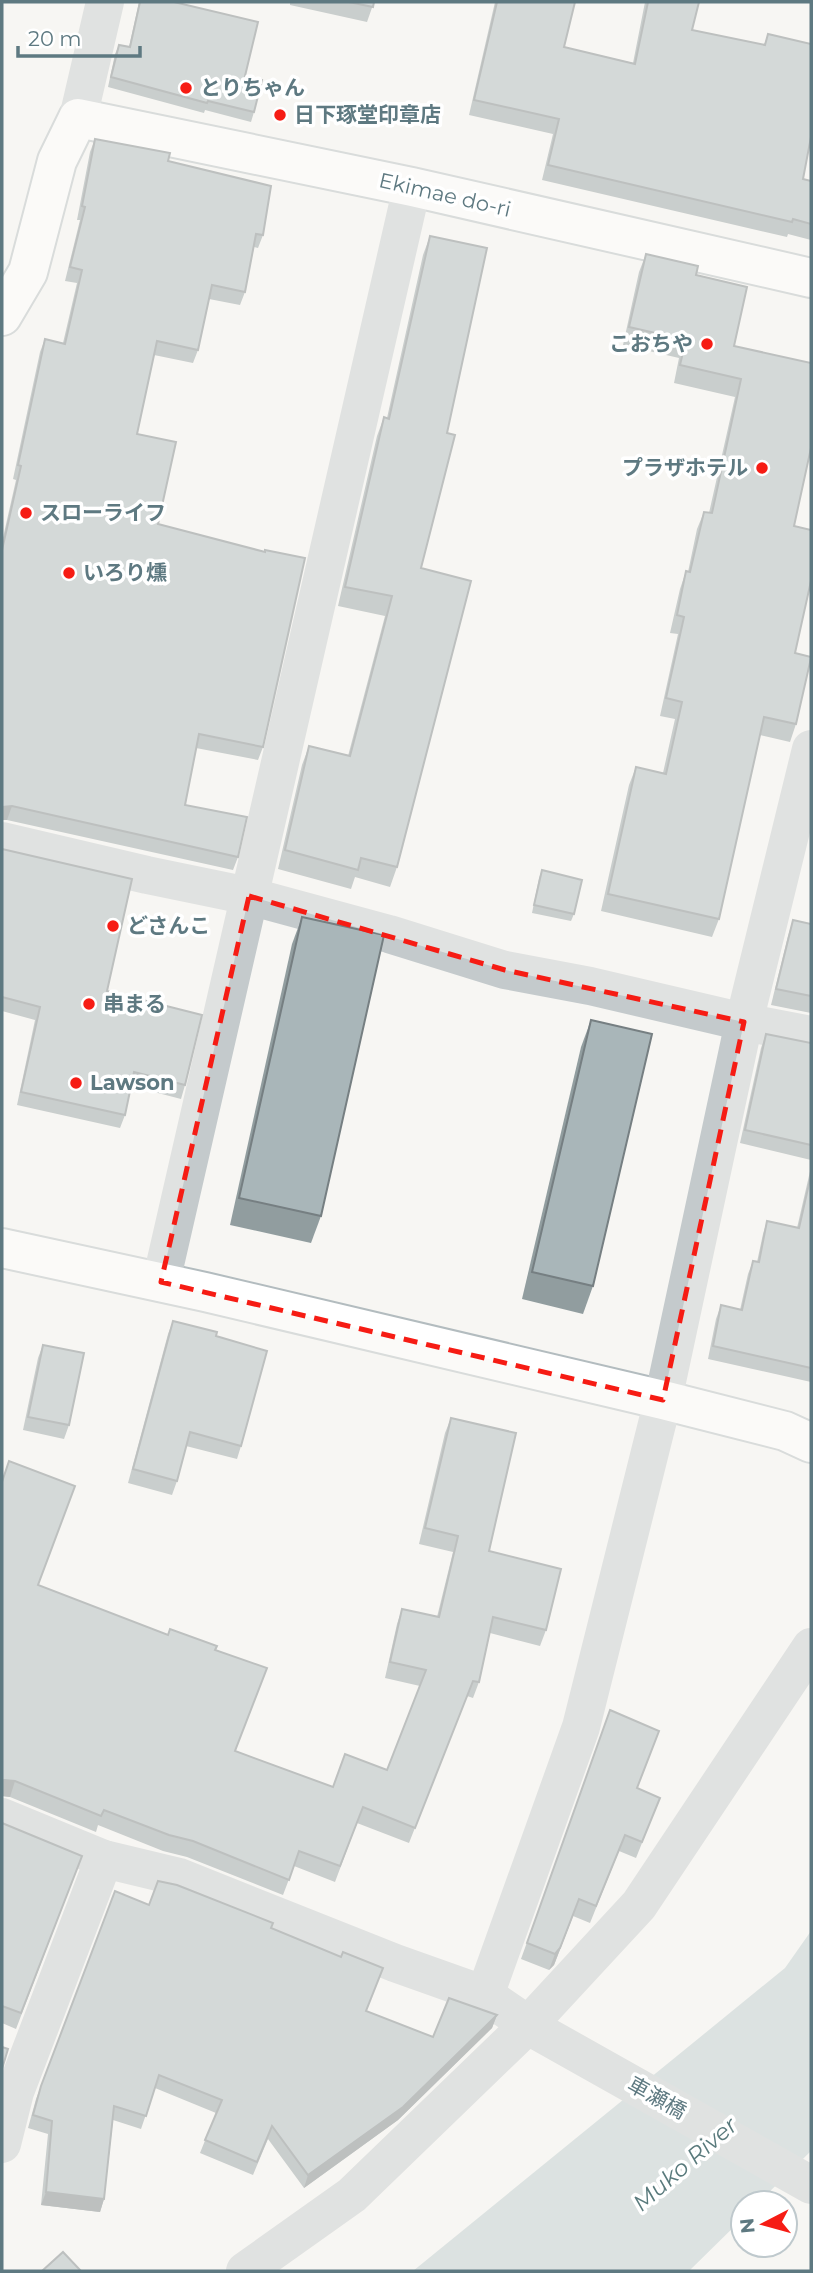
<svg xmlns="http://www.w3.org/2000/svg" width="813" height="2273" viewBox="0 0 813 2273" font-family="Montserrat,'Noto Sans JP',sans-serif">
  <rect width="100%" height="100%" fill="#f7f6f3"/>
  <!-- water -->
  <path fill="#bbcbcd" d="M811 1931V2151L758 2203H743V2218L689 2271H413L785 1968Z"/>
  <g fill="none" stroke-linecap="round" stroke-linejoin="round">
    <defs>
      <g id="secondary">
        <path d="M2 316 28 272 57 161 78 118 412 187 811 278"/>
        <path d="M2 1248 205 1292 663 1400 785 1431 811 1443"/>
      </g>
    </defs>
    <!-- secondary casing -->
    <use href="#secondary" stroke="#b3bcbf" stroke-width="42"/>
    <!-- street -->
    <g stroke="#c4cacc" stroke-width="38">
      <path d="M78 118 105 2"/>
      <path d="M2 841 147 875 249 896 389 934 505 970 590 986 744 1022 811 1035"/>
      <path d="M161 1282 412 187"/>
      <path d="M2 1817 104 1859 179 1877 395 1963 485 1995 539 2032 811 2185"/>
      <path d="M485 1995 581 1727 663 1400 744 1022 811 749"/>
      <path d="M2 2144 15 2092 104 1859"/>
      <path d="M245 2271 352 2195 528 2025 639 1905 811 1647"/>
    </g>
    <!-- secondary -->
    <use href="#secondary" stroke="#fff" stroke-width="38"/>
  </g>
  <!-- wall -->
  <g fill="#919d9f">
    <path d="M139 2H174L245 76 254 112 251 122 205 110 204 113 108 87 115 54 119 45 129 47Z"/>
    <path d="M290 2H374L367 22 290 5Z"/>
    <path d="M495 2H575L564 47 633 63 645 2H699L692 30 764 45 768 34 803 179 811 181V240L788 234 787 237 542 180 553 134 469 115Z"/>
    <path d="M95 139 168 161 263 235 258 248 254 247 245 292 240 305 209 299 198 350 193 363 154 355 137 434 158 524 263 747 258 760 196 748 185 805 238 857 233 870 7 820H2V542L16 480 13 479 40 352 45 339 63 343 77 283 65 281 80 220H77L90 152Z"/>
    <path d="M430 236 447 433 421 568 397 867 390 887 355 877 351 889 278 869 302 765 309 746 348 756 385 616 338 606 377 436 384 417 387 418 423 255Z"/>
    <path d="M646 254 696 275 734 346 794 526 811 530V590L809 589 795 653 796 724 790 742 760 735 719 919 712 937 601 911 629 785 636 767 663 773 675 719 660 716 678 634 670 633 680 589 686 571 688 572 697 529 704 512 709 513 735 397 674 383 679 358 623 345 639 272Z"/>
    <path d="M2 849 107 991 185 1085 181 1099 131 1086 125 1115 120 1128 17 1105 35 1020 2 1011Z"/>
    <path d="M542 870 574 914 571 921 532 913 539 878Z"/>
    <path d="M302 917 321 1216 311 1243 230 1225 292 944Z"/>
    <path d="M793 920 811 924V1013L771 1005 788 936Z"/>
    <path d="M591 1020 593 1286 583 1314 522 1299 581 1047Z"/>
    <path d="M766 1034 811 1043V1160L740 1143 761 1048Z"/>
    <path d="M811 1167V1382L708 1359 716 1319 721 1305 740 1310 748 1274 753 1261 757 1262 763 1234 767 1221 797 1228Z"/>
    <path d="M173 1321 216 1336 241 1446 237 1459 186 1446 177 1481 172 1495 128 1483 168 1334Z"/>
    <path d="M43 1345 69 1425 64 1439 23 1430 38 1358Z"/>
    <path d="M451 1418 489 1551 546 1630 540 1646 490 1633 479 1682 473 1698 467 1696 409 1843 357 1823 335 1882 294 1866 283 1895 187 1857 163 1851 98 1825 96 1832 10 1797 2 1796V1482L38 1585 168 1635 215 1650 236 1751 333 1787 387 1770 420 1686 385 1678 397 1624 402 1609 437 1617 453 1552 419 1544 445 1433Z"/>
    <path d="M610 1710 637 1788 660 1798 636 1858 619 1851 590 1923 573 1916 554 1965 549 1970 521 1959Z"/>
    <path d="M2 1823 82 1856 16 2029 2 2023Z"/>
    <path d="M149 1905 271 1928 366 2011 433 2037 497 2015 492 2028 398 2120 304 2188 268 2139 253 2175 200 2153 216 2113 155 2088 141 2129 113 2120 104 2199 100 2212 41 2205 48 2134 28 2128 36 2099 41 2086Z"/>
  </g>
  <!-- shaded-wall -->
  <g fill="#767f82">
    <path d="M12 806 7 820H2V807Z"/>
    <path d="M4 1780 15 1781 10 1797 2 1796V1781Z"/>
    <path d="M573 1916 554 1965 549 1970 555 1954Z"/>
    <path d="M497 2015 492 2028 398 2120 304 2188 308 2175Z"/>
    <path d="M46 2192 104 2199 100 2212 41 2205Z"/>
  </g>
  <!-- building -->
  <g fill="#a9b6b9" stroke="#767f82" stroke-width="2">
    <path d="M140 2H174L258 22 245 76 262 80 254 112 208 101 207 103 111 77 119 45 130 47Z"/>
    <path d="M349 2H374L373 7Z"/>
    <path d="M497 2H575L564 47 635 64 648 2H699L692 30 765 45 768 34 811 44V137L803 179 811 181V224L793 219 792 222 548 165 559 119 474 100Z"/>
    <path d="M95 139 170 153 168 161 271 186 263 235 256 234 245 292 212 285 198 350 157 341 137 434 176 442 158 524 265 552V550L305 558 263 747 199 734 185 805 247 817 238 857 12 806 2 807V550L21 466 18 465 45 339 65 344 82 270 70 267 85 207 82 206Z"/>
    <path d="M430 236 487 248 447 433 455 435 421 568 471 581 397 867 361 858 358 870 285 850 309 746 350 756 392 596 345 587 384 417 389 419Z"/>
    <path d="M646 254 698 266 696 275 747 287 734 346 811 363V448L794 526 811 530V581L795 653 811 657V658L796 724 764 717 719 919 608 894 636 767 666 774 682 702 666 698 684 617 677 615 686 571 690 572 704 512 712 513 741 379 680 365 686 340 629 327Z"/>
    <path d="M2 849 132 879 107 991 202 1015 185 1085 134 1072 125 1115 21 1092 40 1007 2 997Z"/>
    <path d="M542 870 582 880 574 914 534 905Z"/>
    <path d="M302 917 384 935 321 1216 239 1198Z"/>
    <path d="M793 920 811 924V996L776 989Z"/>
    <path d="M591 1020 652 1034 593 1286 532 1272Z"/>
    <path d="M766 1034 811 1043V1145L745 1130Z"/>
    <path d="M811 1175V1368L713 1346 721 1305 742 1310 753 1261 759 1262 767 1221 799 1228Z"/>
    <path d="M173 1321 217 1332 216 1336 267 1351 241 1446 190 1432 177 1481 133 1469Z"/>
    <path d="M43 1345 84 1353 69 1425 28 1417Z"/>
    <path d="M451 1418 516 1433 489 1551 561 1569 546 1630 493 1617 479 1682 473 1681 415 1828 363 1807 340 1866 299 1851 289 1880 193 1841 169 1835 104 1810 101 1816 15 1781 4 1780 2 1781V1482L9 1461 75 1486 38 1585 168 1635 170 1629 217 1646 215 1650 267 1668 235 1751 333 1787 345 1754 387 1770 426 1670 390 1662 402 1609 439 1617 458 1536 425 1528Z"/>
    <path d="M610 1710 659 1731 637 1788 660 1798 642 1842 625 1835 596 1906 579 1899 560 1948 555 1954 527 1943Z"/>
    <path d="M2 1823 82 1856 21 2013 2 2006Z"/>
    <path d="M158 1881 177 1885 273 1923 271 1928 341 1957 343 1952 383 1968 366 2011 433 2037 449 1998 497 2015 403 2107 308 2175 272 2126 257 2162 205 2140 222 2100 159 2075 146 2116 114 2106 104 2199 46 2192 52 2121 33 2115 41 2086 115 1891 149 1905Z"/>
    <path d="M2 2047 8 2049 2 2069Z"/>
    <path d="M63 2252 81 2271H42Z"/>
  </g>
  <!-- marked area -->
  <path d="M0 0H813V2273H0ZM249 896 505 970 744 1022 663 1400 161 1282Z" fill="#f7f6f3" fill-opacity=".55" fill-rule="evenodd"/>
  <path fill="none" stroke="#f61c14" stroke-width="5" stroke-dasharray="14 9" stroke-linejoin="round" d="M249 896 505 970 744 1022 663 1400 161 1282Z"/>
  <!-- markers -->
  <g fill="#f61c14" stroke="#fff" stroke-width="2.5">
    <circle cx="186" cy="88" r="7"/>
    <circle cx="280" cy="115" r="7"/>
    <circle cx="707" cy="344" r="7"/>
    <circle cx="762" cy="468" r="7"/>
    <circle cx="26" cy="513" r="7"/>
    <circle cx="69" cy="573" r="7"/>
    <circle cx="113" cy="926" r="7"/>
    <circle cx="89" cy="1004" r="7"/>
    <circle cx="76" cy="1083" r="7"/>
  </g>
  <g text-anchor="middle" stroke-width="7" stroke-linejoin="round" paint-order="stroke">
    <!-- poi labels -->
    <g font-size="21" font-weight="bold" fill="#5e7981" stroke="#fff" text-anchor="start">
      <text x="200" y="95">とりちゃん</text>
      <text x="294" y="122">日下琢堂印章店</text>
      <text x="693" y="351" text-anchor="end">こおちや</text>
      <text x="748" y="475" text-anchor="end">プラザホテル</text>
      <text x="40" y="520">スローライフ</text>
      <text x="83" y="580">いろり燻</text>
      <text x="127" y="933">どさんこ</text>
      <text x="103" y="1011">串まる</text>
      <text x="90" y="1090">Lawson</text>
    </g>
    <!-- street labels -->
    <g font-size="21" fill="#5e7981" stroke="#fff">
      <text transform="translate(445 195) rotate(13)" y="7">Ekimae do-ri</text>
      <text transform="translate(657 2098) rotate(29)" y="7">車瀬橋</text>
    </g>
    <!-- water labels -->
    <g font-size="23" font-style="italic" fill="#597a7c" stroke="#fff">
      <text transform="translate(685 2164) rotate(-41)" y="8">Muko River</text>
    </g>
  </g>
  <!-- border -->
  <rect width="813" height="2273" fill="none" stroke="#5e7981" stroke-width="7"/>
  <!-- north arrow -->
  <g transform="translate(764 2224) rotate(264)"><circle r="33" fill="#ffffff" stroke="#bfc9cd" stroke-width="2"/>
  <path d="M0-5L12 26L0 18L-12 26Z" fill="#f61c14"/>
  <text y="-10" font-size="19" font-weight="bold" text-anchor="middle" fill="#5e7981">N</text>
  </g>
  <!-- scale -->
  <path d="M18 46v10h122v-10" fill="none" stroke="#5e7981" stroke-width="3.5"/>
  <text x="28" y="46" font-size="21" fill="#5e7981" stroke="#ffffff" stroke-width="5" paint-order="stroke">20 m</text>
</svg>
